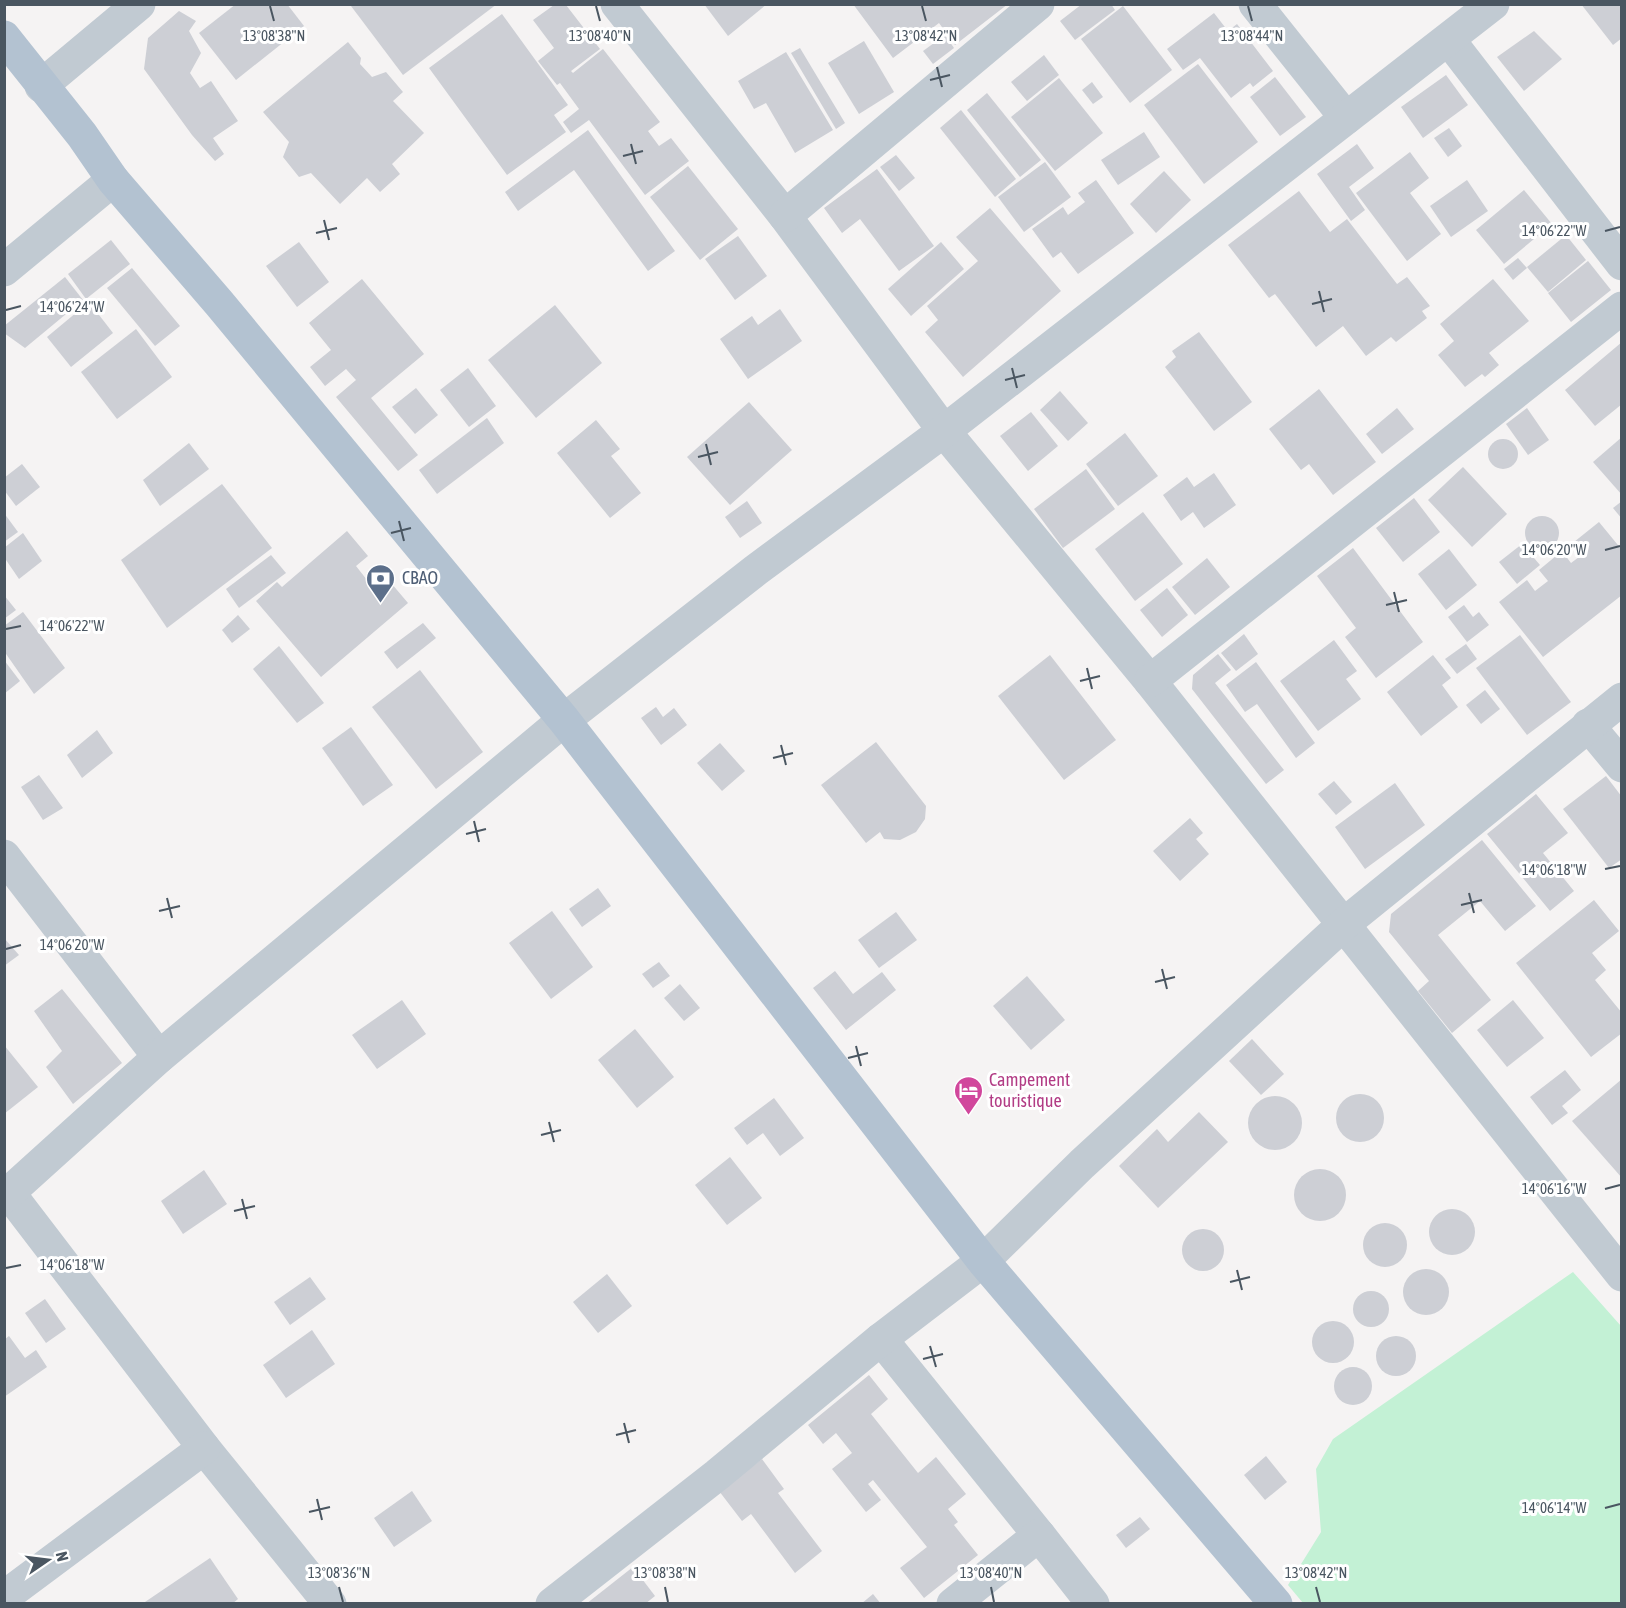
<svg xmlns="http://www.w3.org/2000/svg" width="1626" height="1608" viewBox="0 0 1626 1608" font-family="'Asap Condensed',sans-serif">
  <rect width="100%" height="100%" fill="#f5f3f3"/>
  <!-- green -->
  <path fill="#c3f1d5" d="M1573 1272 1621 1326V1603H1303L1288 1585 1321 1532 1316 1469 1333 1439Z"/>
  <!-- building -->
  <g fill="#cdcfd5">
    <path d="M236 4H287L304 26 236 80 199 33Z"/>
    <path d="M353 4H497L403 75 351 6Z"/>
    <path d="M704 4H767L728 36Z"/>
    <path d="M853 4H1008L955 45 939 23 893 58Z"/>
    <path d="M1082 4H1111L1115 10 1075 40 1060 21Z"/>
    <path d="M1581 4H1622V38L1613 45Z"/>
    <path d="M554 5H566L600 49 571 71 573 73 603 49 660 122 648 131 659 146 671 138 689 161 645 195 589 120 571 133 563 122 579 109 560 83 557 85 538 61 554 48 533 20Z"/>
    <path d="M1123 6 1172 70 1130 103 1081 39Z"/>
    <path d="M179 11 196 21 189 31 201 53 190 73 200 88 211 81 238 121 213 138 224 154 215 161 192 135 144 69 148 38Z"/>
    <path d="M1214 13 1228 31 1237 24 1273 71 1253 87 1250 83 1231 98 1200 58 1183 70 1167 49Z"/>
    <path d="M502 14 568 105 554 115 566 132 507 175 429 68Z"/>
    <path d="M1534 31 1562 59 1524 91 1497 57Z"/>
    <path d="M945 35 954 48 933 64 923 51Z"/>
    <path d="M864 41 894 92 859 114 828 63Z"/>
    <path d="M348 42 361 58 360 64 372 77 386 72 403 92 393 101 424 133 392 164 400 174 380 192 367 178 340 204 311 173 299 177 283 157 289 142 263 112Z"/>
    <path d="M800 48 845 123 836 129 791 53Z"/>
    <path d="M786 52 833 130 795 153 766 103 754 109 738 81Z"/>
    <path d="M1044 55 1059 75 1027 101 1011 82Z"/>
    <path d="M1198 64 1258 142 1204 184 1144 105Z"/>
    <path d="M1446 75 1468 105 1423 138 1401 107Z"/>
    <path d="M1275 77 1306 117 1280 136 1250 97Z"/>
    <path d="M1059 78 1103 133 1055 171 1011 117Z"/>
    <path d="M1092 82 1103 97 1093 104 1082 90Z"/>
    <path d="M987 93 1041 160 1020 177 967 110Z"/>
    <path d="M961 110 1016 179 995 197 940 128Z"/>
    <path d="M1449 128 1462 146 1448 157 1434 138Z"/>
    <path d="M588 130 675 251 648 271 574 170 518 211 505 192Z"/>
    <path d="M1144 132 1160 157 1118 185 1101 160Z"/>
    <path d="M1357 144 1374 168 1349 187 1365 210 1351 221 1317 174Z"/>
    <path d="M1410 152 1429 178 1410 193 1441 234 1407 261 1356 193Z"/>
    <path d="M896 155 915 178 899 191 880 167Z"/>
    <path d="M1045 162 1071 197 1024 232 998 197Z"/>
    <path d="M688 166 738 229 700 260 650 197Z"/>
    <path d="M877 169 934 246 899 271 860 219 842 233 824 208Z"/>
    <path d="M1164 171 1191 200 1156 233 1130 204Z"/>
    <path d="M1096 180 1134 233 1078 274 1061 252 1053 258 1032 229 1063 207 1068 215 1085 202 1078 193Z"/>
    <path d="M1467 180 1488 211 1451 237 1430 206Z"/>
    <path d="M1524 190 1552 224 1504 264 1476 230Z"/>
    <path d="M1299 191 1330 232 1347 219 1397 284 1407 277 1430 306 1422 311 1427 318 1396 342 1391 337 1366 356 1343 326 1316 347 1275 294 1269 298 1228 245Z"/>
    <path d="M990 208 1061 291 963 377 925 332 938 320 927 306 978 261 956 237Z"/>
    <path d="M1566 235 1586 260 1548 292 1527 267Z"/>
    <path d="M738 236 767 276 735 300 705 259Z"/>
    <path d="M111 240 130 264 86 299 68 274Z"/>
    <path d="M299 242 329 282 297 307 266 266Z"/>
    <path d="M941 242 964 269 911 316 888 289Z"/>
    <path d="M1518 258 1527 268 1513 280 1504 269Z"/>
    <path d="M1588 261 1611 290 1571 322 1548 293Z"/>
    <path d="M132 268 180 326 155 346 107 288Z"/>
    <path d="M65 277 83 300 25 348 4 333V326Z"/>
    <path d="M362 279 424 354 371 398 418 455 398 471 336 397 356 380 346 369 325 386 310 367 331 350 309 323Z"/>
    <path d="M1493 279 1529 321 1489 353 1499 365 1485 377 1482 374 1465 387 1438 355 1454 341 1440 324Z"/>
    <path d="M89 302 113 333 71 367 47 337Z"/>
    <path d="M555 305 602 363 536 418 488 360Z"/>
    <path d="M780 309 802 341 748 379 720 339 752 316 758 325Z"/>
    <path d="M136 329 172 377 117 419 81 372Z"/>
    <path d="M1199 332 1252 402 1214 431 1165 367 1176 357 1172 351Z"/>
    <path d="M1622 342V404L1595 426 1565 390Z"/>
    <path d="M468 368 496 406 469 427 440 390Z"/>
    <path d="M416 388 438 415 415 434 392 407Z"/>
    <path d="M1319 389 1376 462 1333 495 1309 464 1301 470 1269 429Z"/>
    <path d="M1060 391 1088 423 1068 441 1040 410Z"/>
    <path d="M749 402 792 450 730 505 687 457Z"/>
    <path d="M1397 408 1414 429 1382 454 1366 434Z"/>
    <path d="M1527 408 1549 440 1528 455 1506 424Z"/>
    <path d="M1031 412 1058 446 1028 471 1000 436Z"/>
    <path d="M487 418 504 443 437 494 419 470Z"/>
    <path d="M596 420 620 449 611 456 641 493 610 518 557 453Z"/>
    <path d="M1125 433 1158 476 1118 506 1086 464Z"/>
    <path d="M1622 437V495L1593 462Z"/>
    <circle cx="1503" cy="454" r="15"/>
    <path d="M189 443 209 469 160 506 143 480Z"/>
    <path d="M22 464 40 487 16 506 4 490V478Z"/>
    <path d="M1463 467 1507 514 1472 547 1428 500Z"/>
    <path d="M1086 469 1115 509 1063 548 1034 509Z"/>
    <path d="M1214 473 1236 505 1204 528 1193 512 1181 521 1163 495 1187 477 1194 487Z"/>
    <path d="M222 484 272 548 167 628 121 560Z"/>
    <path d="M1414 498 1440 532 1403 562 1376 528Z"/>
    <path d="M747 501 762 523 740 538 725 517Z"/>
    <path d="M1622 501V519L1613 508Z"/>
    <path d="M1143 512 1183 564 1135 601 1095 549Z"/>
    <path d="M4 513 18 532 4 542Z"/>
    <circle cx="1542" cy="533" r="17"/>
    <path d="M1599 522 1622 550V595L1543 657 1499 602 1527 580 1535 591 1548 581 1539 570 1562 551 1571 563 1583 554 1574 542Z"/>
    <path d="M347 531 368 556 356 566 367 580 380 570 408 603 321 677 256 601 277 582 282 587Z"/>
    <path d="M23 533 42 561 19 579 4 557V548Z"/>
    <path d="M1522 544 1540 565 1517 584 1499 562Z"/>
    <path d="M1353 548 1423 642 1376 678 1345 637 1356 628 1317 576Z"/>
    <path d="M1449 549 1477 585 1446 610 1418 574Z"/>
    <path d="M271 555 286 573 239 608 226 589Z"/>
    <path d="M1207 558 1230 587 1195 615 1172 587Z"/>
    <path d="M1167 588 1188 615 1162 637 1140 610Z"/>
    <path d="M4 595 16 610 4 619Z"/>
    <path d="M1464 605 1473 617 1479 612 1489 625 1467 642 1448 617Z"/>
    <path d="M23 612 65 668 34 694 4 651V626Z"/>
    <path d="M238 615 250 629 232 643 222 630Z"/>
    <path d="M423 623 436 638 397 669 384 652Z"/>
    <path d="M1244 634 1258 654 1236 671 1221 653Z"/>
    <path d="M1520 635 1571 702 1527 735 1476 668Z"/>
    <path d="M1334 640 1357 671 1346 679 1361 699 1318 731 1280 681Z"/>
    <path d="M1466 644 1477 659 1457 674 1445 659Z"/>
    <path d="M279 646 324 703 297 723 253 669Z"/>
    <path d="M1218 654 1231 670 1215 683 1284 770 1266 784 1192 689 1193 675Z"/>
    <path d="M1050 655 1116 740 1064 780 998 696Z"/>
    <path d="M1433 655 1451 678 1442 685 1458 707 1421 736 1387 692Z"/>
    <path d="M4 660 20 681 4 694Z"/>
    <path d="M1256 662 1315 743 1296 758 1257 704 1245 712 1226 685Z"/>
    <path d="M420 670 483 752 436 789 372 707Z"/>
    <path d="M1485 690 1500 709 1481 724 1466 705Z"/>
    <path d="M656 707 663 717 674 708 687 725 661 745 641 718Z"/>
    <path d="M351 727 393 785 363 806 322 748Z"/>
    <path d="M97 730 113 753 82 778 67 755Z"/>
    <path d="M876 742 926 806 925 819 916 832 900 840 884 839 880 832 866 843 821 785Z"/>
    <path d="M720 743 745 771 722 791 697 763Z"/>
    <path d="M39 775 63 808 43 820 21 787Z"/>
    <path d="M1606 776 1622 797V859L1609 868 1563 809Z"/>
    <path d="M1334 781 1352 802 1336 815 1318 794Z"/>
    <path d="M1395 783 1425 825 1365 869 1335 827Z"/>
    <path d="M1536 794 1568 833 1543 853 1574 891 1550 911 1487 834Z"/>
    <path d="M1190 818 1203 833 1196 839 1209 854 1180 881 1153 851Z"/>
    <path d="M1482 840 1536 906 1505 931 1480 901 1438 935 1491 1000 1452 1033 1418 991 1429 981 1389 932 1391 914Z"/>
    <path d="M598 888 611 906 582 927 569 909Z"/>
    <path d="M1594 900 1619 931 1592 953 1606 970 1595 980 1622 1013V1033L1591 1057 1516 963Z"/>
    <path d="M552 911 593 967 551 999 509 943Z"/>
    <path d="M896 912 917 940 879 968 858 940Z"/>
    <path d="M4 938 19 955 4 966Z"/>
    <path d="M659 962 670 976 653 988 642 974Z"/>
    <path d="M835 971 853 994 882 972 896 990 846 1030 813 988Z"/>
    <path d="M1027 976 1065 1020 1031 1050 993 1006Z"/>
    <path d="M680 984 700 1008 684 1021 664 998Z"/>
    <path d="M62 989 122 1063 73 1104 46 1067 62 1051 34 1011Z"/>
    <path d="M402 1000 426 1034 377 1069 352 1035Z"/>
    <path d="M1513 1000 1544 1038 1507 1067 1477 1030Z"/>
    <path d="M635 1029 674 1077 637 1108 598 1060Z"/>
    <path d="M1252 1039 1284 1074 1261 1095 1229 1061Z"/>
    <path d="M4 1045 38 1087 4 1114Z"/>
    <path d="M1565 1070 1581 1090 1562 1106 1568 1113 1552 1125 1530 1097Z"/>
    <path d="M1622 1079V1178L1572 1121Z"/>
    <circle cx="1360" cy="1118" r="24"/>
    <circle cx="1275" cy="1123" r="27"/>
    <path d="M774 1098 804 1138 780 1156 763 1133 747 1145 734 1128Z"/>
    <path d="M1199 1112 1228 1142 1158 1208 1119 1166 1157 1129 1168 1142Z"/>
    <path d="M730 1157 762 1198 727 1225 695 1185Z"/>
    <circle cx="1320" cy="1195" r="26"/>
    <path d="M204 1170 227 1204 183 1234 161 1201Z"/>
    <circle cx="1452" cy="1232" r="23"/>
    <circle cx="1385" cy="1245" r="22"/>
    <circle cx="1203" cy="1250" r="21"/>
    <circle cx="1426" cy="1292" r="23"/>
    <path d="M607 1274 632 1306 598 1333 573 1302Z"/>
    <path d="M310 1277 326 1299 290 1325 274 1302Z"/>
    <circle cx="1371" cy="1309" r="18"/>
    <path d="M45 1299 66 1329 46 1343 25 1313Z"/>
    <circle cx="1333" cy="1342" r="21"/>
    <path d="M312 1330 335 1364 286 1398 263 1365Z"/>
    <circle cx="1396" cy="1356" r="20"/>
    <path d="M9 1336 25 1358 36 1350 47 1367 4 1397V1340Z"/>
    <circle cx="1353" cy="1386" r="19"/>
    <path d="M869 1375 888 1399 871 1414 918 1473 936 1457 966 1494 948 1509 958 1522 954 1525 978 1555 924 1598 900 1568 927 1547 873 1480 868 1484 881 1500 866 1512 832 1469 852 1453 836 1433 823 1444 808 1425Z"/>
    <path d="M1266 1456 1287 1482 1265 1500 1244 1475Z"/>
    <path d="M762 1459 784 1489 778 1493 822 1551 795 1573 751 1514 742 1521 719 1491Z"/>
    <path d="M412 1491 432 1521 394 1547 374 1518Z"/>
    <path d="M1140 1517 1150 1529 1126 1548 1116 1535Z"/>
    <path d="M210 1558 238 1599 232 1604H142Z"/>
    <path d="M633 1567 655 1596 645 1604H586Z"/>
    <path d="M873 1594 881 1604H861Z"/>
  </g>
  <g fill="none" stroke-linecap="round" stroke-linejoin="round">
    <!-- minor -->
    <g stroke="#c1cad2" stroke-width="33">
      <path d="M617 4 785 216 944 431 1150 681 1622 1275"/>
      <path d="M1255 4 1346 118"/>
      <path d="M1449 40 1622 264"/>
      <path d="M41 86 139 4"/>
      <path d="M785 216 1038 4"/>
      <path d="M4 270 113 180"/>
      <path d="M1150 681 1622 308"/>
      <path d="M1588 725 1622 766"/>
      <path d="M4 856 159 1057"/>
      <path d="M9 1193 204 1448 330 1604"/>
      <path d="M4 1197 159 1057 564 720 756 570 944 431 1493 4"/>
      <path d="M881 1339 1039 1535"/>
      <path d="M4 1597 204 1448"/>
      <path d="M552 1604 717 1475 881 1339 983 1261 1082 1164 1344 924 1622 699"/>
      <path d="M953 1604 1039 1535 1093 1604"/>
    </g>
    <!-- major -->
    <path stroke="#b3c2d1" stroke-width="33" d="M4 37 82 135 113 180 219 303 564 720 983 1261 1276 1604"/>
  </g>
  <!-- ticks -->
  <path fill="none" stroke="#4a5661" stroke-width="2" d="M270 6 274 21M596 6 600 21M922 6 926 21M1248 6 1252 21M937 67 942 87M930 80 950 75M631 144 636 164M623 156 643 151M324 220 329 240M1605 231 1620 227M316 233 337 228M1319 291 1324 312M1312 304 1332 299M6 310 21 306M1012 368 1017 388M1005 380 1025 375M706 444 711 465M698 457 718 452M399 521 404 541M391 533 411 528M1605 550 1620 546M1394 592 1399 612M1386 605 1407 600M6 629 21 626M1087 668 1092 689M1080 681 1100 676M781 745 786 765M773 758 793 753M474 821 479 842M466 834 486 829M1605 869 1620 866M1469 893 1474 913M167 898 172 918M1461 905 1482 900M159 911 180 906M6 949 21 945M1162 969 1167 989M1155 982 1175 977M856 1046 861 1066M848 1058 868 1053M549 1122 554 1142M541 1135 561 1130M1605 1189 1620 1185M242 1199 247 1219M234 1211 255 1206M6 1268 21 1265M1237 1270 1242 1290M1230 1282 1250 1277M930 1346 936 1367M923 1359 943 1354M624 1423 629 1443M616 1435 636 1430M317 1499 322 1520M1605 1508 1620 1504M309 1512 330 1507M339 1587 343 1602M665 1587 668 1602M991 1587 994 1602M1316 1587 1320 1602"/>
  <!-- icons -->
  <defs>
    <symbol id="bank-pin" viewBox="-11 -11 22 30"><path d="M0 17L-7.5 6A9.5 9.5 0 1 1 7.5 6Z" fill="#5c6f8a" stroke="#fff"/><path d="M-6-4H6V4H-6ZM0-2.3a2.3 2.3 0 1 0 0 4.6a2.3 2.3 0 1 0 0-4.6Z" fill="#fff"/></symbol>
    <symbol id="hotel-pin" viewBox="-11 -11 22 30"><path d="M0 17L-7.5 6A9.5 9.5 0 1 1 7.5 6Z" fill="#d1479c" stroke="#fff"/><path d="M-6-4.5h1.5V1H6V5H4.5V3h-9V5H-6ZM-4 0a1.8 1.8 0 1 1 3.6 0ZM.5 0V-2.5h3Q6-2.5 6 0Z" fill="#fff"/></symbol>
  </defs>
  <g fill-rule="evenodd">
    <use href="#bank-pin" x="364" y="562" width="33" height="45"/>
    <use href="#hotel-pin" x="952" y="1074" width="33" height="45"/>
  </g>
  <g text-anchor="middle" stroke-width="6" stroke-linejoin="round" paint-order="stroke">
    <!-- service labels -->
    <g font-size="18" fill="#4e5e75" stroke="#fff" text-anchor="start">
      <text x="402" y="584">CBAO</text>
    </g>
    <!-- hotel labels -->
    <g font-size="18" fill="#b23c85" stroke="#fff" text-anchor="start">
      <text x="989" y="1086">Campement<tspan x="989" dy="21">touristique</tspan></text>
    </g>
  </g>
  <g font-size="15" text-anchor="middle" fill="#4a5661" stroke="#fff" stroke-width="6" stroke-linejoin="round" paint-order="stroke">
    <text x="274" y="41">13°08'38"N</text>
    <text x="600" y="41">13°08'40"N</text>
    <text x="1252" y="41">13°08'44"N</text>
    <text x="926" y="41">13°08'42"N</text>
    <text x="1554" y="236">14°06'22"W</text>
    <text x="72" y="312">14°06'24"W</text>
    <text x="1554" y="555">14°06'20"W</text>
    <text x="72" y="631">14°06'22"W</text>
    <text x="1554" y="875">14°06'18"W</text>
    <text x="72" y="950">14°06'20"W</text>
    <text x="1554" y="1194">14°06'16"W</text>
    <text x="72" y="1270">14°06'18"W</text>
    <text x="1554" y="1513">14°06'14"W</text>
    <text x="339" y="1578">13°08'36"N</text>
    <text x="665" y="1578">13°08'38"N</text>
    <text x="991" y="1578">13°08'40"N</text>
    <text x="1316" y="1578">13°08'42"N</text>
  </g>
  <!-- border -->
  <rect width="1626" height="1608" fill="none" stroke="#4a5661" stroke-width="12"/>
  <!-- north arrow -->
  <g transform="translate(48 1560) rotate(76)" stroke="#ffffff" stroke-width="4.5" paint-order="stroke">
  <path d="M0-4.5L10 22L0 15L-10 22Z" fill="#4a5661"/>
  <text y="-9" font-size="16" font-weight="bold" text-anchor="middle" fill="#4a5661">N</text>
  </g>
</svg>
